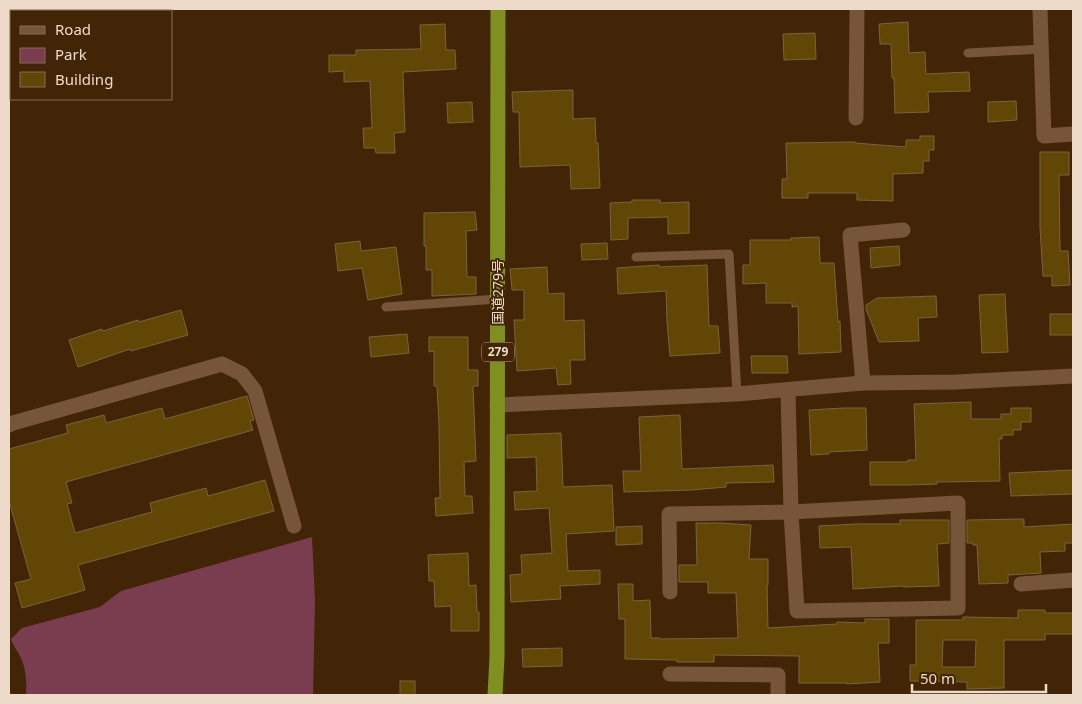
<svg xmlns="http://www.w3.org/2000/svg" width="1082" height="704" viewBox="0 0 1082 704" font-family="'Noto Sans','Noto Sans JP',sans-serif">
  <rect width="100%" height="100%" fill="#422506"/>
  <!-- green -->
  <path fill="#7a3d50" d="M312 537 315 600 313 695H26C27 682 26 668 20 656 17 650 13 646 11 639L22 628 100 607 121 591Z"/>
  <!-- building -->
  <g fill="#614606" stroke="#7a643d" fill-rule="evenodd">
    <path d="M908 22 909 53 925 52 926 74 969 72 970 91 928 92 929 112 895 113 894 78H892L891 44H880L879 24Z"/>
    <path d="M445 24 446 50H455L456 69 403 72 405 132 394 133 395 153H376L375 148H364L363 128H372L370 81 344 82V71L329 72V55H356V50L421 49 420 25Z"/>
    <path d="M815 33 816 59 784 60 783 34Z"/>
    <path d="M573 90V119L595 118 596 143H598L600 188 571 189 570 165 520 167 519 112H513L512 92Z"/>
    <path d="M1016 101 1017 120 988 122V102Z"/>
    <path d="M472 102 473 122 448 123 447 103Z"/>
    <path d="M920 136H934V150H929V161H923V173L893 174V201L857 200V193H808V198H782V179H787L786 143 855 142V143L906 147V140H920Z"/>
    <path d="M1040 152H1069V175H1059L1060 251H1068L1070 285 1052 286V276H1043L1040 228Z"/>
    <path d="M632 200H660V203L689 202V233L668 234V217L628 218V239L611 240 610 203 632 202Z"/>
    <path d="M475 212 477 230 466 231 467 277H476V294L432 296V270H426V246H424V213Z"/>
    <path d="M819 237 820 263H834L838 322 840 321 841 352 799 354 798 306 792 307V303H766V283L743 284V265H750V240H791V238Z"/>
    <path d="M360 241 361 251 396 247 402 294 368 300 362 268 338 271 335 244Z"/>
    <path d="M607 243 608 259 582 260 581 244Z"/>
    <path d="M899 246 900 265 871 268 870 248Z"/>
    <path d="M659 265V267L707 265 709 326H718L720 353 670 356 667 322 666 291 618 294 617 268Z"/>
    <path d="M547 267 548 294 564 293V321L584 320 585 360H570L571 384 558 385 556 368 517 371 514 320H524V290H512L510 269Z"/>
    <path d="M1005 294 1008 352 982 353 979 295Z"/>
    <path d="M936 296 937 317 918 318 919 341 879 342 866 309V305L877 298Z"/>
    <path d="M181 310 188 335 131 351 130 349 78 367 69 340 102 329 103 331 138 320 139 322Z"/>
    <rect x="1050" y="314" width="23" height="21"/>
    <path d="M407 334 409 353 371 357 369 337Z"/>
    <path d="M429 337H468V370H478V386H473L476 461 464 462 465 496H472L473 513 436 516 435 498H440L439 424 437 386H434V351L429 352Z"/>
    <path d="M751 356H787L788 373H752Z"/>
    <path d="M247 396 254 420 250 421 253 430 66 482 72 503 67 504 75 533 152 512 150 503 183 494 206 488 208 496 265 480 274 511 78 565 85 590 22 608 15 583 31 579 9 501V449L68 433 66 425 104 415 106 423 162 408 165 419Z"/>
    <path d="M971 402V419H1001V414H1011V408H1031V422H1021V430H1013V435H1002V439H999L1000 481 937 482V484L909 485H870V462H908V460H916L914 404Z"/>
    <path d="M844 408H866L867 450 829 452V454L811 455 809 410Z"/>
    <path d="M680 415 682 469 773 465 774 482 726 483V487L691 490 624 492 623 471H641L639 417Z"/>
    <path d="M561 433 563 487 612 485 614 531 566 534 568 571 600 570V584L560 586 561 599 511 602 510 575 522 574 521 555 552 553 549 508 515 510 514 492 537 491 536 457 507 458V435Z"/>
    <path d="M1073 470V494L1011 496 1009 473Z"/>
    <path d="M1024 519V527L1073 524V543H1065V551L1040 552 1041 573 1008 575V583L979 584 977 545H973V543H967V520Z"/>
    <path d="M900 520H949V543L937 544 939 586 903 587V586L853 589 851 547 820 548 819 526 857 524H900Z"/>
    <path d="M696 523H720L751 525 749 559H768V585H767L768 628 837 624V622L865 623V619H889V643H878L880 682 847 684V683H799V656L714 655V662H677V660L625 659V619H619L618 584H633V601L650 600 651 638H660V639L738 638 736 593H708V582H679V565H697Z"/>
    <path d="M642 526V544L616 545V527Z"/>
    <path d="M468 553 469 586 476 585 477 612H479V631H451V606L435 607 434 581H429L428 555Z"/>
    <path d="M1018 610H1045V613H1073V634H1045V640H1004V688L967 689V682L910 681V665H916V620H963V617L1018 618ZM943 640H976L975 667H942Z"/>
    <path d="M562 648V666L523 667 522 649Z"/>
    <rect x="400" y="681" width="15" height="14"/>
  </g>
  <g fill="none" stroke-linecap="round" stroke-linejoin="round">
    <!-- service -->
    <g stroke="#775538" stroke-width="9">
      <path d="M968 53 1042 49"/>
      <path d="M636 257 729 254 737 394"/>
      <path d="M386 307 498 299"/>
    </g>
    <!-- minor -->
    <g stroke="#775538" stroke-width="15">
      <path d="M1040 9 1044 136 1073 134"/>
      <path d="M856 118 857 9"/>
      <path d="M863 383 850 235 903 230"/>
      <path d="M497 405 737 394 863 383 957 382 1073 376"/>
      <path d="M9 425 13 423 222 364 242 374 255 391 294 526"/>
      <path d="M1021 584 1073 580"/>
      <path d="M670 592 669 514 791 512 958 503V608L797 611 791 512 788 391"/>
      <path d="M670 674 778 675V695"/>
    </g>
    <!-- trunk -->
    <path stroke="#809020" stroke-width="15" d="M495 695 497 657 498 9"/>
  </g>
  <g text-anchor="middle" stroke-width="4" stroke-linejoin="round" paint-order="stroke">
    <!-- shield labels -->
    <rect fill="#422506" stroke="#baa48e" stroke-width="1" x="482" y="342.5" width="32" height="19" rx="4"/>
    <g font-size="12" font-weight="bold" fill="#eddac9">
      <text x="498" y="356">279</text>
    </g>
    <!-- street labels -->
    <g font-size="14" fill="#eddac9" stroke="#422506">
      <text transform="translate(498 292) rotate(-90)" y="5">国道279号</text>
    </g>
  </g>
  <!-- border -->
  <rect width="1082" height="704" fill="none" stroke="#eddac9" stroke-width="20"/>
  <!-- legend -->
  <rect x="10" y="10" width="162" height="90" fill="#422506" stroke="#866d54"/>
  <rect x="20" y="26" width="25" height="8" fill="#775538" stroke="#866d54"/>
  <text x="55" y="35" font-size="15" fill="#eddac9">Road</text>
  <rect x="20" y="48" width="25" height="15" fill="#7a3d50" stroke="#866d54"/>
  <text x="55" y="60" font-size="15" fill="#eddac9">Park</text>
  <rect x="20" y="72" width="25" height="15" fill="#614606" stroke="#866d54"/>
  <text x="55" y="85" font-size="15" fill="#eddac9">Building</text>
  <!-- scale -->
  <path d="M912 684v8h134v-8" fill="none" stroke="#eddac9" stroke-width="2.5"/>
  <text x="920" y="684" font-size="15" fill="#eddac9" stroke="#422506" stroke-width="4" paint-order="stroke">50 m</text>
</svg>
